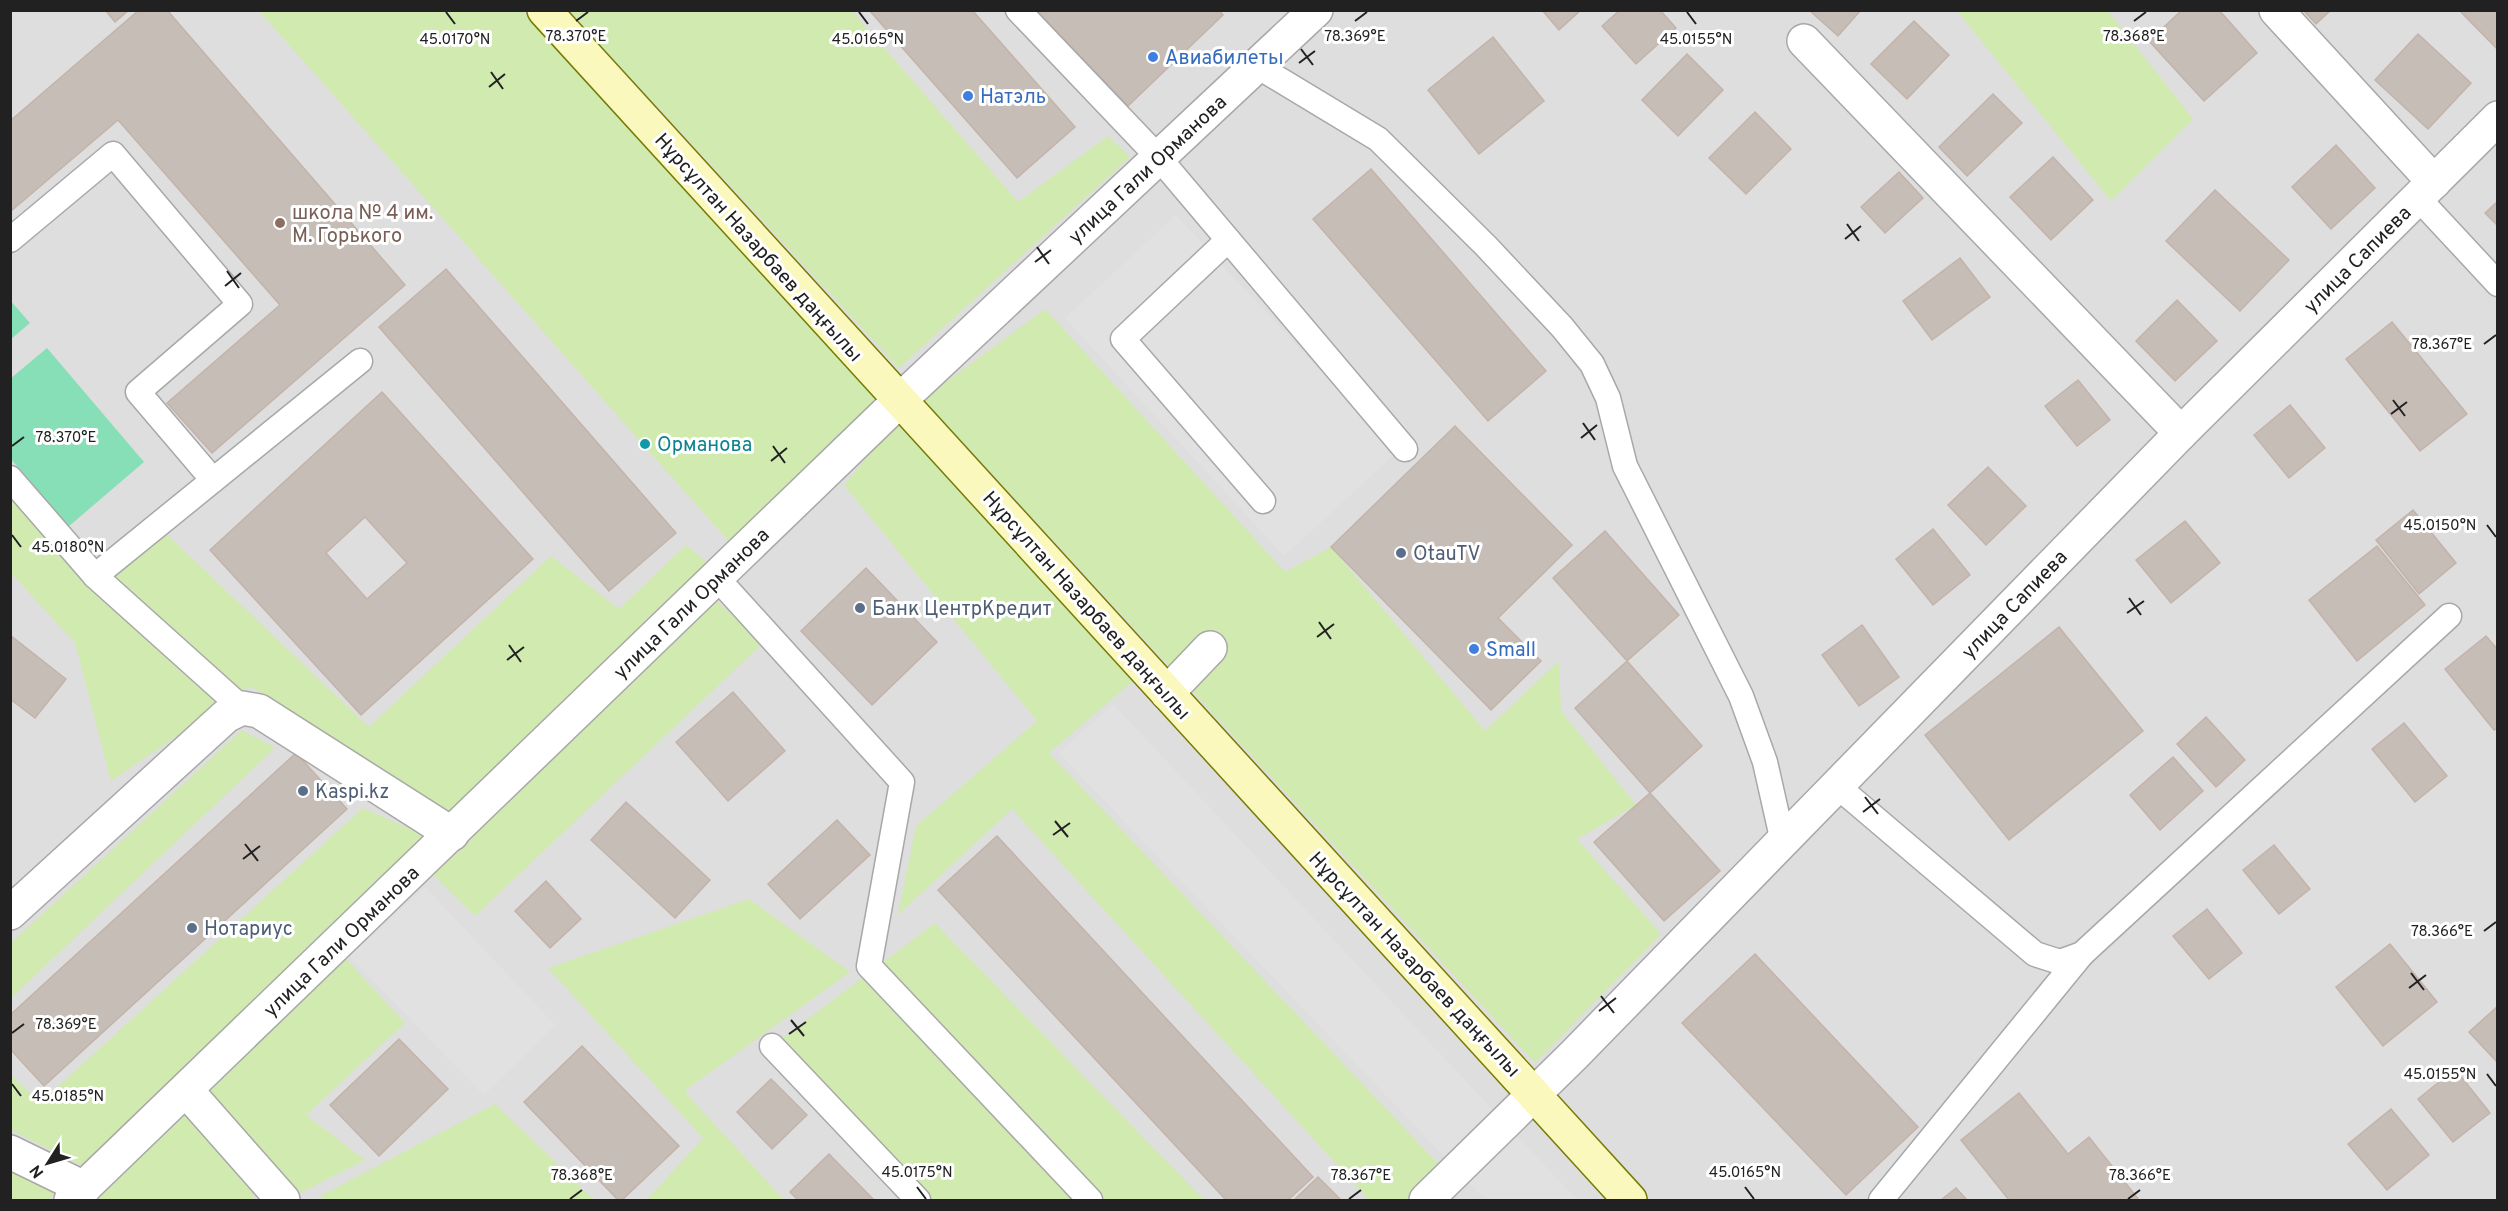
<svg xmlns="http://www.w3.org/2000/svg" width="2508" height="1211" viewBox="0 0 2508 1211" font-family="Overpass,sans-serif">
  <rect width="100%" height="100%" fill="#f1ede8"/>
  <!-- residential -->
  <rect fill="#dfdede" x="11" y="11" width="2486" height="1189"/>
  <!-- grass -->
  <g fill="#d0eaaf">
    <path d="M259 11H523L880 402 732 545Z"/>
    <path d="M569 11H852L1018 202 1108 136 1130 157 899 368Z"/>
    <path d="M1957 11H2108L2193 119 2111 201Z"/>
    <path d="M1045 309 1285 572 1331 547 1485 731 1559 661 1561 711 1636 805 1577 839 1661 934 1535 1063 923 399Z"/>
    <path d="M897 420 1140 675 1049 753 1443 1169 1412 1200H1369L1012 809 898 915 916 826 1037 721 844 485Z"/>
    <path d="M10 495 95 592 157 525 369 727 551 556 619 609 686 545 711 566 450 815 250 686 111 781 75 643 11 573Z"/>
    <path d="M715 600 763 643 475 916 431 873Z"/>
    <path d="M242 730 275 748 11 998V943Z"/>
    <path d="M363 808 428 837 89 1169 11 1130 10 1074 40 1103Z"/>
    <path d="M749 899 850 972 684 1091 784 1200H647L703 1138 548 968Z"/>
    <path d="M935 923 1204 1200H918L772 1046Z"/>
    <path d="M344 957 405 1023 306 1115 365 1160 294 1196 198 1087Z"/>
    <path d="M185 1104 260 1192 250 1200H97Z"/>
    <path d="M495 1104 594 1200H324L320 1196Z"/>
    <path d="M10 1169 57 1192 48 1200H11Z"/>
  </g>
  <!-- pitch -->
  <g fill="#87dfb7">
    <path d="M10 300 30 323 11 339H10Z"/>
    <path d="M47 348 144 462 68 527 11 459 10 379Z"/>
  </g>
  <!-- parking -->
  <g fill="#e1e1e1">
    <path d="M1176 215 1396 453 1284 556 1065 318Z"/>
    <path d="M1113 704 1577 1200H1486L1059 753Z"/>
    <path d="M425 887 555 1025 484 1095 349 956Z"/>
  </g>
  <!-- building -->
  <g fill="#c6bdb7" stroke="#c3b3aa" stroke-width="1.5" fill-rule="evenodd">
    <path d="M105 10H129L115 22Z"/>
    <path d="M139 10H167L405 285 212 453 167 403 280 305 118 120 10 212V121Z"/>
    <path d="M869 10H972L1075 127 1017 178Z"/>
    <path d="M1036 10H1219L1223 15 1128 106Z"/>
    <path d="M1542 10H1581L1559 30Z"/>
    <path d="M1620 10H1660L1676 28 1636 64 1602 26Z"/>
    <path d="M1809 10H1861L1838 36Z"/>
    <path d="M2182 10H2219L2257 53 2204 101 2149 41Z"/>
    <path d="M2303 10H2331L2316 24Z"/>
    <path d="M2459 10H2498V50Z"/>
    <path d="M1914 21 1949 55 1907 99 1871 64Z"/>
    <path d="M2418 34 2471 83 2428 129 2375 80Z"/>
    <path d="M1493 37 1544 101 1479 154 1428 90Z"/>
    <path d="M1687 54 1723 90 1678 136 1642 100Z"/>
    <path d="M1993 94 2022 123 1967 176 1939 147Z"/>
    <path d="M1755 112 1791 149 1746 194 1709 158Z"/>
    <path d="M2336 145 2375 188 2331 229 2292 187Z"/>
    <path d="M2053 157 2093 200 2051 240 2010 197Z"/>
    <path d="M1371 169 1546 371 1488 421 1313 219Z"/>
    <path d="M1899 172 1923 198 1885 233 1861 207Z"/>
    <path d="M2215 190 2289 260 2240 311 2166 241Z"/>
    <path d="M2498 201V226L2485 213Z"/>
    <path d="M1960 258 1990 297 1932 340 1903 301Z"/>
    <path d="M446 269 676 533 609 591 379 327Z"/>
    <path d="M2177 300 2217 341 2175 381 2136 341Z"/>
    <path d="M2392 322 2467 414 2420 451 2346 359Z"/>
    <path d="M2078 380 2110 420 2077 446 2045 406Z"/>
    <path d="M382 392 533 559 361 715 210 550ZM365 517 407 563 367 599 326 553Z"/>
    <path d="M2290 405 2325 448 2289 478 2254 435Z"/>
    <path d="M1455 426 1572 545 1498 618 1541 661 1491 710 1331 547Z"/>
    <path d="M1988 467 2026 506 1986 545 1948 505Z"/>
    <path d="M2413 510 2456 563 2419 594 2376 540Z"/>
    <path d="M2185 521 2220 563 2171 603 2136 560Z"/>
    <path d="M1933 529 1970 575 1933 605 1896 559Z"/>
    <path d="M1605 531 1679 615 1627 661 1553 578Z"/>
    <path d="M2377 546 2425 605 2357 661 2309 600Z"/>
    <path d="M866 568 937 642 872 705 801 631Z"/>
    <path d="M1862 625 1899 677 1859 706 1822 655Z"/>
    <path d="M2059 627 2143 731 2009 840 1925 735Z"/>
    <path d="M10 635 66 679 35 718 10 699Z"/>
    <path d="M2486 636 2498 650V728L2494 730 2445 669Z"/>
    <path d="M1627 661 1702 746 1650 793 1575 708Z"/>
    <path d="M733 692 785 751 728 801 676 742Z"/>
    <path d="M2206 717 2245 760 2216 787 2177 744Z"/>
    <path d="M2404 723 2447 776 2415 802 2372 749Z"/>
    <path d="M296 753 347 809 44 1086 10 1049V1015Z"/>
    <path d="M2173 757 2203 791 2160 830 2130 795Z"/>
    <path d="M1650 793 1720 871 1664 921 1594 842Z"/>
    <path d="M626 802 710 880 675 918 591 840Z"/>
    <path d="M837 820 870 855 800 919 768 884Z"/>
    <path d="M997 836 1313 1177 1288 1200H1226L938 890Z"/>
    <path d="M2274 845 2310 889 2279 914 2243 870Z"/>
    <path d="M546 881 581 919 550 948 515 911Z"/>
    <path d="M2207 909 2242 953 2209 979 2173 936Z"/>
    <path d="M2390 944 2437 1002 2383 1046 2336 987Z"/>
    <path d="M1755 954 1918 1127 1846 1195 1682 1023Z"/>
    <path d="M2498 1006V1063L2469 1032Z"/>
    <path d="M399 1039 448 1089 379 1156 330 1105Z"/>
    <path d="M582 1046 679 1146 622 1200H618L524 1102Z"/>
    <path d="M2455 1069 2490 1113 2453 1142 2418 1099Z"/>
    <path d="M771 1079 807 1115 772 1149 737 1112Z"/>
    <path d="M2019 1093 2068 1154 2089 1137 2139 1200H2009L1961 1140Z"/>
    <path d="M2391 1109 2429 1155 2387 1190 2348 1144Z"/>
    <path d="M829 1154 873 1199 872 1200H798L790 1192Z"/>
    <path d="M1318 1177 1341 1200H1294Z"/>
    <path d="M1956 1188 1967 1200H1941Z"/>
  </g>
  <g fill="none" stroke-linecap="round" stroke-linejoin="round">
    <defs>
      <g id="lane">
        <path d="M1018 10 1159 158 1405 449"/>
        <path d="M1257 66 1378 139 1486 246 1562 327 1592 364 1608 398 1625 466 1741 696 1765 762 1783 842"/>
        <path d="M2418 198 2498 284"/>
        <path d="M10 240 113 154 240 304 138 392 213 480"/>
        <path d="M1228 240 1123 339 1263 501"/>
        <path d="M10 478 95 576 360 361"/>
        <path d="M95 576 242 708"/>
        <path d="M717 578 902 782 869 966 1090 1200"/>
        <path d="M1837 786 2035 954 2060 962 2082 954 2449 616"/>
        <path d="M772 1046 918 1200"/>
        <path d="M1881 1200 2082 954"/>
      </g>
      <g id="street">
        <path d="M2276 10 2434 182"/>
        <path d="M1804 41 2181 433"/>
        <path d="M1167 693 1210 648"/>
        <path d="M10 913 226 716 242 708 259 711 452 834"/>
        <path d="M186 1090 283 1200"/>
        <path d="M10 1152 84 1188"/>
        <path d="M71 1200 900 400 1316 10"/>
        <path d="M1426 1200 1574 1055 2181 433 2498 118"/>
      </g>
      <path id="secondary" d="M544 10 1630 1200"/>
    </defs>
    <!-- lane casing -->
    <use href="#lane" stroke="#a8a8a8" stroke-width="27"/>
    <!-- street casing -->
    <use href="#street" stroke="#a8a8a8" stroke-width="36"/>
    <!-- secondary casing -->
    <use href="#secondary" stroke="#777b05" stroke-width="36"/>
    <!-- lane -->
    <use href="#lane" stroke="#fff" stroke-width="24"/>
    <!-- street -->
    <use href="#street" stroke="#fff" stroke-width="33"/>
    <!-- secondary -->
    <use href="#secondary" stroke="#faf8bd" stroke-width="33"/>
  </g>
  <!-- ticks -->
  <path fill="none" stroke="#212121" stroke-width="2" d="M446 12 455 24M859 12 868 24M1687 12 1696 24M576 21 588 12M1355 21 1367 12M2134 21 2146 12M1301 49 1313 65M1299 63 1315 51M491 72 503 89M489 87 505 74M1847 224 1859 241M1845 239 1861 226M1037 247 1049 264M1035 262 1051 250M227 271 239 288M225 286 241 273M2484 344 2496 335M2393 400 2405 416M2391 414 2407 402M1583 423 1595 440M1581 438 1597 425M12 446 24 437M773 446 785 463M771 461 787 448M2487 525 2496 537M12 535 21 547M2129 598 2141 615M2127 613 2144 601M1319 622 1331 639M1317 637 1334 624M509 645 521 662M507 660 524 647M1865 797 1878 814M1863 812 1880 799M1055 821 1068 837M1053 835 1070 823M245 844 258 861M243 859 260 846M2484 931 2496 922M2411 973 2424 990M2409 988 2426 975M1601 996 1614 1013M1599 1011 1616 998M791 1020 804 1036M12 1033 24 1024M789 1034 806 1022M2487 1074 2496 1086M12 1084 21 1096M917 1187 926 1199M1745 1187 1754 1199M570 1199 582 1190M1349 1199 1361 1190M2128 1199 2140 1190"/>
  <!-- markers -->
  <g fill="#3f7fe0" stroke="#fff" stroke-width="2">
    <circle cx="1153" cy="57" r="6"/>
    <circle cx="968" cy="96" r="6"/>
    <circle cx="1474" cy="649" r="6"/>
  </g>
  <circle fill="#8d6e63" stroke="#fff" stroke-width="2" cx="280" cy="223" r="6"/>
  <circle fill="#0f9aa8" stroke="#fff" stroke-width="2" cx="645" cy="444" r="6"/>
  <g fill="#5c6f8a" stroke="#fff" stroke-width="2">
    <circle cx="1401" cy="553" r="6"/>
    <circle cx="860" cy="608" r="6"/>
    <circle cx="303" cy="791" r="6"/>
    <circle cx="192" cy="928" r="6"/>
  </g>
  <g text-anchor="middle" stroke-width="6" stroke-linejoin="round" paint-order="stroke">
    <!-- shop labels -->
    <g font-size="20" fill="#366cbe" stroke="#fff" text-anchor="start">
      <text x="1165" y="64">Авиабилеты</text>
      <text x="980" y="103">Натэль</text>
      <text x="1486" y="656">Small</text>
    </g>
    <!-- street labels -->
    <g font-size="20" fill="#212121" stroke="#fff">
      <text transform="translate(1147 169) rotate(-43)" y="7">улица Гали Орманова</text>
      <text transform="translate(759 247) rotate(48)" y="7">Нұрсұлтан Назарбаев даңғылы</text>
      <text transform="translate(2357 259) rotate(-45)" y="7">улица Сапиева</text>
      <text transform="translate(691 603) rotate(-44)" y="7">улица Гали Орманова</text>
      <text transform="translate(2014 604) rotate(-46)" y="7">улица Сапиева</text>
      <text transform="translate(1087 605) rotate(48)" y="7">Нұрсұлтан Назарбаев даңғылы</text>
      <text transform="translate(341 941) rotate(-44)" y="7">улица Гали Орманова</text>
      <text transform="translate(1415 964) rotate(47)" y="7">Нұрсұлтан Назарбаев даңғылы</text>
    </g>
    <!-- education labels -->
    <g font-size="20" fill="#785e54" stroke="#fff" text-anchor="start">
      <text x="292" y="219">школа № 4 им.<tspan x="292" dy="23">М. Горького</tspan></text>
    </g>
    <!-- culture labels -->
    <g font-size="20" fill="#0d838f" stroke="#fff" text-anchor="start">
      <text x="657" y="451">Орманова</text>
    </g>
    <!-- service labels -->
    <g font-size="20" fill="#4e5e75" stroke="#fff" text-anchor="start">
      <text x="1413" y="560">OtauTV</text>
      <text x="872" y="615">Банк ЦентрКредит</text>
      <text x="315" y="798">Kaspi.kz</text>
      <text x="204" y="935">Нотариус</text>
    </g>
  </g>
  <g font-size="15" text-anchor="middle" fill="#212121" stroke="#fff" stroke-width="6" stroke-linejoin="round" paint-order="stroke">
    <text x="576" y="41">78.370°E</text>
    <text x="1355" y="41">78.369°E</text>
    <text x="2134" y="41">78.368°E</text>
    <text x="455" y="44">45.0170°N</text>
    <text x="868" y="44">45.0165°N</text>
    <text x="1696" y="44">45.0155°N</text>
    <text x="2442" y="349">78.367°E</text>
    <text x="66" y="442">78.370°E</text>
    <text x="2440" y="530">45.0150°N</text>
    <text x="68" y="552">45.0180°N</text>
    <text x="2442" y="936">78.366°E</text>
    <text x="66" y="1029">78.369°E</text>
    <text x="2440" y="1079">45.0155°N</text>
    <text x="68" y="1101">45.0185°N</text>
    <text x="917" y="1177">45.0175°N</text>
    <text x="1745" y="1177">45.0165°N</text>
    <text x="582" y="1180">78.368°E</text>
    <text x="1361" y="1180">78.367°E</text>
    <text x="2140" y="1180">78.366°E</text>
  </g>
  <!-- border -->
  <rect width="2508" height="1211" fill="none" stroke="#212121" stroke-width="24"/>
  <!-- north arrow -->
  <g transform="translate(48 1163) rotate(233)" stroke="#ffffff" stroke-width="4.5" paint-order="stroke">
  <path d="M0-4.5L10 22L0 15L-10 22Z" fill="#212121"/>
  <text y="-9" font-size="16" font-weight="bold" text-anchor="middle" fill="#212121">N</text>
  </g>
</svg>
